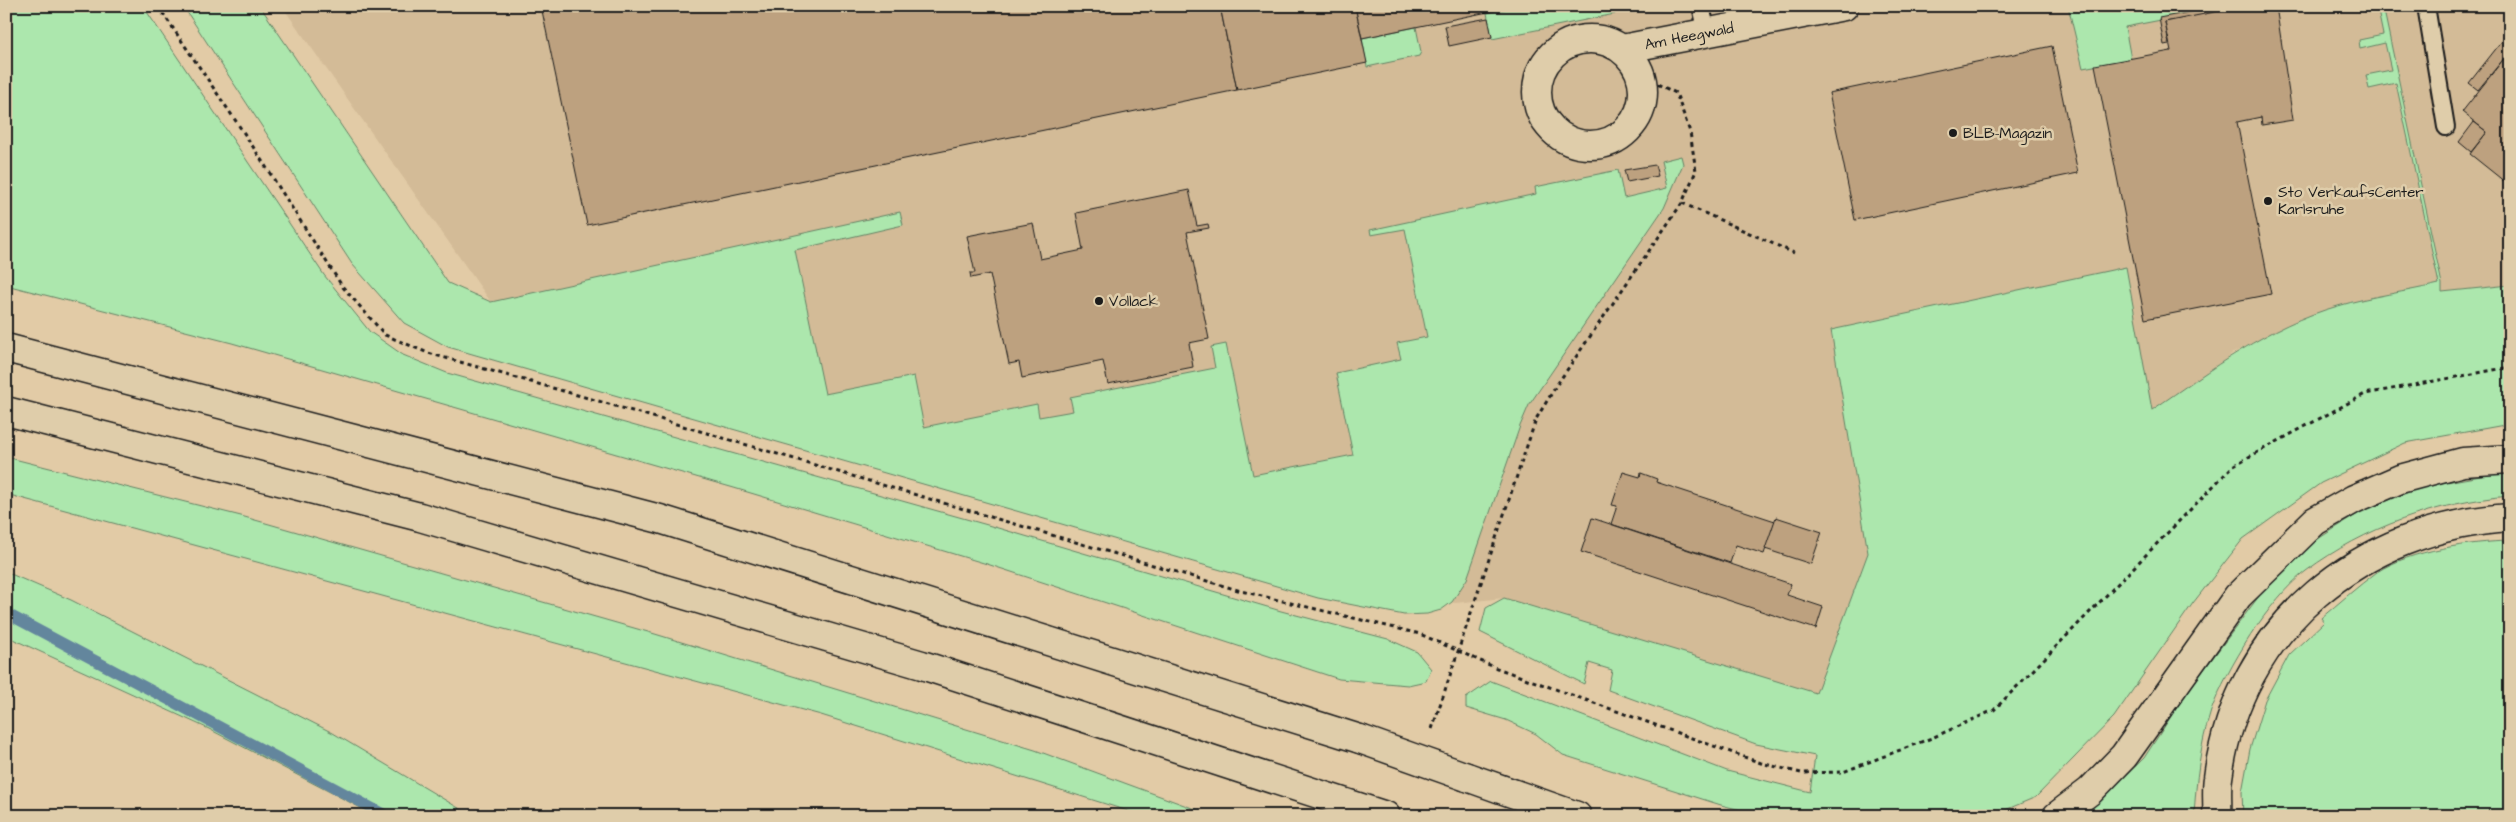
<svg xmlns="http://www.w3.org/2000/svg" width="2516" height="822" viewBox="0 0 2516 822" font-family="'Architects Daughter',sans-serif">
  <rect width="100%" height="100%" fill="#e2cba6"/>
  <filter id="ink" filterUnits="userSpaceOnUse"><feTurbulence type="fractalNoise" baseFrequency=".02" numOctaves="2"/><feDisplacementMap in="SourceGraphic" scale="10" xChannelSelector="R" yChannelSelector="G"/><feConvolveMatrix kernelMatrix="1 2 1 2 8 2 1 2 1" color-interpolation-filters="sRGB"/></filter>
  <g filter="url(#ink)">
    <!-- built -->
    <path fill="#d3bb97" d="M282 6H2510V285L2442 292 2440 284 2338 306 2290 324 2231 354 1884 716 1504 598 1455 603 1289 568 491 302Z"/>
    <!-- green -->
    <g fill="#ace7ad" stroke="#648264">
      <path d="M6 6H143L324 275 370 332 403 355 447 373 991 526 1281 611 1388 639 1417 652 1431 669 1426 681 1408 685 1339 679 987 564 734 488 232 343 6 285Z"/>
      <path d="M183 6H260L448 283 491 302 900 212 903 225 795 250 825 394 914 376 924 427 1037 404 1039 417 1073 411 1070 397 1215 368 1211 347 1226 344 1253 475 1353 455 1336 373 1401 359 1397 343 1427 337 1405 229 1371 235 1370 230 1536 194 1535 187 1618 170 1624 198 1667 188 1661 161 1681 156 1683 164 1664 208 1529 405 1520 426 1467 579 1452 602 1441 610 1427 614 1404 615 1318 598 448 347 404 323 352 264Z"/>
      <path d="M1517 6H1619L1615 14 1492 39 1487 13Z"/>
      <path d="M2068 6H2233L2125 27 2131 59 2083 68Z"/>
      <path d="M2377 6H2383L2442 284V292L2510 285V424L2405 443 2321 483 2243 539 2193 603 2114 717 2036 797 1991 816H1765L1721 805 1563 755 1536 734 1506 720 1466 708V698L1491 681 1727 771 1810 792 1815 756 1756 744 1608 690 1612 670 1589 663 1584 684 1480 632 1486 608 1504 598 1816 693 1868 553 1831 330 2126 267 2152 410C2212 369 2267 326 2338 306 2371 296 2406 292 2439 284L2396 83 2369 89 2366 75 2391 70 2385 43 2360 49 2359 40 2383 35Z"/>
      <path d="M1416 27 1421 52 1419 56 1367 67 1362 38Z"/>
      <path d="M6 457 241 516 655 634 1035 750 1214 816H1144L821 715 6 494Z"/>
      <path d="M2492 474 2510 475V496C2437 502 2365 527 2306 571 2269 599 2227 668 2211 711 2200 745 2196 781 2194 816H2084L2144 758 2185 695 2271 580 2313 542 2364 510 2424 486Z"/>
      <path d="M2510 541V816H2243L2242 792 2250 749 2265 700 2289 655 2324 622 2321 618C2339 603 2358 586 2377 572 2411 550 2470 542 2510 541Z"/>
      <path d="M6 572 71 600 333 733 472 816H376L209 729 6 636Z"/>
    </g>
    <g fill="none" stroke-linecap="round" stroke-linejoin="round">
      <!-- stream -->
      <path stroke="#64869d" stroke-width="11" d="M6 613 387 816"/>
    </g>
    <!-- building -->
    <g fill="#bda17f" stroke="#1c1c1c">
      <path d="M541 6H1220L1237 90 587 225Z"/>
      <path d="M1220 6H1355L1367 63 1237 90Z"/>
      <path d="M1355 6H1517L1362 38Z"/>
      <path d="M2221 6H2227L2228 11 2165 22 2169 44 2164 45 2159 18Z"/>
      <path d="M2276 6 2293 120 2262 125 2261 117 2237 122 2271 294 2145 319 2095 65 2171 51 2165 22 2244 6Z"/>
      <path d="M1488 18 1492 37 1449 46 1445 26Z"/>
      <path d="M2510 31V51L2478 90 2469 83Z"/>
      <path d="M2052 46 2078 173 1855 220 1829 93Z"/>
      <path d="M2510 51V186L2470 154 2487 132 2462 112Z"/>
      <path d="M2474 122 2487 132 2471 152 2459 142Z"/>
      <path d="M1655 165 1658 176 1627 182 1624 170Z"/>
      <path d="M1189 190 1197 226 1208 224 1209 228 1187 232 1209 339 1189 343 1193 367 1108 384 1103 361 1022 378 1019 362 1009 364 990 274 971 278 970 273H975L967 236 1033 223 1040 259 1083 250 1076 213Z"/>
      <path d="M1623 472 1640 477 1641 473 1657 479 1656 482 1775 521 1764 554 1736 545 1730 563 1611 524 1617 506 1612 505Z"/>
      <path d="M1776 517 1822 532 1811 564 1765 549Z"/>
      <path d="M1592 518 1791 584 1787 595 1823 607 1816 629 1581 552Z"/>
    </g>
    <g fill="none" stroke-linecap="round" stroke-linejoin="round">
      <defs>
        <g id="service">
          <path d="M1701 6 1707 33"/>
          <path d="M2426 6 2446 127"/>
        </g>
        <g id="minor">
          <circle cx="1590" cy="92" r="53"/>
          <path d="M1622 49 1844 6"/>
        </g>
        <g id="trunk">
          <path d="M6 348 660 519 1360 739"/>
          <path d="M6 411 420 517 922 665 1386 816"/>
          <path d="M1467 777 1577 816"/>
          <path d="M2057 816 2090 791 2124 756 2238 596 2315 521 2354 499 2400 479 2463 462 2510 459"/>
          <path d="M2217 816C2218 803 2216 790 2218 778 2237 627 2362 526 2510 518"/>
        </g>
      </defs>
      <!-- service casing -->
      <use href="#service" stroke="#1c1c1c" stroke-width="20"/>
      <!-- minor casing -->
      <use href="#minor" stroke="#1c1c1c" stroke-width="31"/>
      <!-- trunk casing -->
      <use href="#trunk" stroke="#1c1c1c" stroke-width="31"/>
      <!-- path -->
      <g stroke="#1c1c1c" stroke-width="3" stroke-dasharray="4 4" stroke-linecap="butt">
        <path d="M158 6 250 142 342 286 385 335 428 353 595 400 1241 591 1420 634 1494 667 1761 763 1801 773 1843 772 1934 737 1994 710 2234 465 2365 394 2510 367"/>
        <path d="M1682 203 1794 253"/>
        <path d="M1432 729 1536 419 1558 383 1682 203 1696 171 1690 132 1676 93 1647 79"/>
      </g>
      <!-- service -->
      <use href="#service" stroke="#dfcdaa" stroke-width="16"/>
      <!-- minor -->
      <use href="#minor" stroke="#dfcdaa" stroke-width="28"/>
      <!-- trunk -->
      <use href="#trunk" stroke="#dfcdaa" stroke-width="28"/>
      <defs>
        <path id="trunk-bridge" d="M1360 739 1467 777"/>
      </defs>
      <!-- trunk-bridge casing -->
      <use href="#trunk-bridge" stroke="#1c1c1c" stroke-width="31" stroke-linecap="butt"/>
      <!-- trunk-bridge -->
      <use href="#trunk-bridge" stroke="#dfcdaa" stroke-width="28"/>
    </g>
  </g>
  <!-- markers -->
  <g fill="#1c1c1c" stroke="#dfcdaa" stroke-width="2">
    <circle cx="1953" cy="133" r="5"/>
    <circle cx="2268" cy="201" r="5"/>
    <circle cx="1099" cy="301" r="5"/>
  </g>
  <g text-anchor="middle" stroke-width="5" stroke-linejoin="round" paint-order="stroke">
    <!-- street labels -->
    <g font-size="15" fill="#1c1c1c" stroke="#dfcdaa">
      <text transform="translate(1689 36) rotate(-11)" y="5">Am Heegwald</text>
    </g>
    <!-- poi labels -->
    <g font-size="15" fill="#1c1c1c" stroke="#dfcdaa" text-anchor="start">
      <text x="1963" y="138">BLB-Magazin</text>
      <text x="2278" y="197">Sto VerkaufsCenter<tspan x="2278" dy="17">Karlsruhe</tspan></text>
      <text x="1109" y="306">Vollack</text>
    </g>
  </g>
  <!-- margin -->
  <rect width="2516" height="822" fill="none" stroke="#dfcdaa" stroke-width="25"/>
  <rect x="12" y="12" width="2491" height="797" fill="none" stroke="#1c1c1c" stroke-width="2" filter="url(#ink)"/>
</svg>
